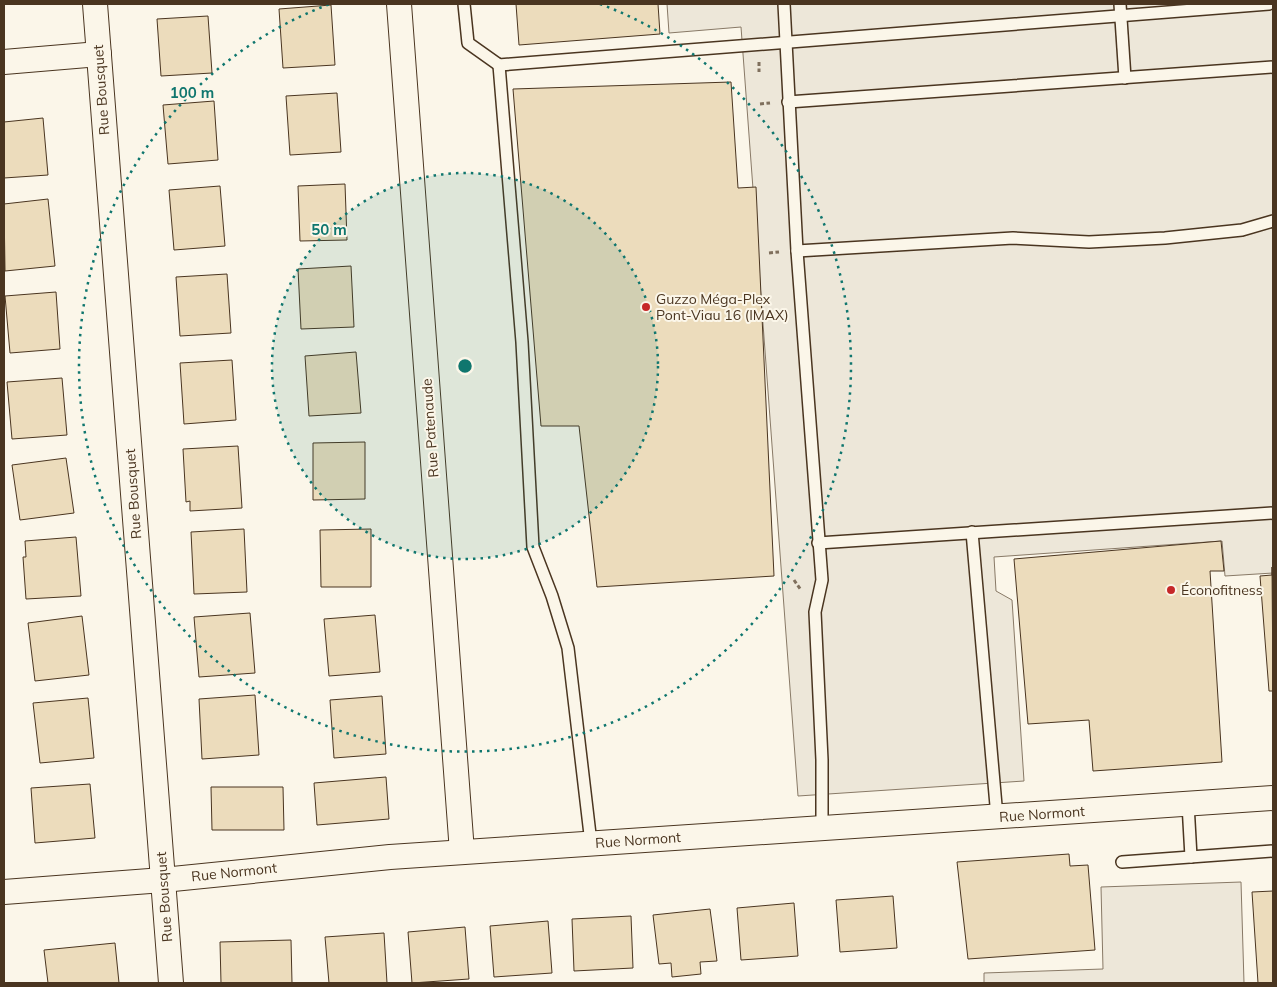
<svg xmlns="http://www.w3.org/2000/svg" width="1277" height="987" viewBox="0 0 1277 987" font-family="Mulish,sans-serif">
  <rect width="100%" height="100%" fill="#fbf6e9"/>
  <!-- parking -->
  <g fill="#ede7d9" stroke="#887966">
    <path d="M667 4H1273V573L1225 576 1222 541 994 557 996 591 1012 600 1024 781 798 796 741 27 669 33Z"/>
    <path d="M1241 882 1244 983H984V973L1103 969 1101 887Z"/>
  </g>
  <!-- building -->
  <g fill="#ecdcbc" stroke="#4a3520">
    <path d="M516 4H658L660 34 519 45Z"/>
    <path d="M331 5 335 65 283 68 279 9Z"/>
    <path d="M208 16 212 73 161 76 157 19Z"/>
    <path d="M731 82 738 188 756 187 774 576 597 587 579 426H541L513 89Z"/>
    <path d="M337 93 341 152 290 155 286 96Z"/>
    <path d="M214 101 218 160 168 164 163 105Z"/>
    <path d="M43 118 48 175 4 178V122Z"/>
    <path d="M345 184 347 240 300 241 298 186Z"/>
    <path d="M220 186 225 246 174 250 169 190Z"/>
    <path d="M48 199 55 266 5 271 4 204Z"/>
    <path d="M351 266 354 327 301 329 298 269Z"/>
    <path d="M227 274 231 333 180 336 176 277Z"/>
    <path d="M56 292 60 349 10 353 5 296Z"/>
    <path d="M356 352 361 413 309 416 305 356Z"/>
    <path d="M232 360 236 420 184 424 180 363Z"/>
    <path d="M62 378 67 435 12 439 7 382Z"/>
    <path d="M365 442V499L313 500V443Z"/>
    <path d="M238 446 242 508 190 511V501L186 502 183 449Z"/>
    <path d="M66 458 74 513 20 520 12 465Z"/>
    <path d="M244 529 247 592 194 594 191 532Z"/>
    <path d="M371 529V587H321L320 530Z"/>
    <path d="M76 537 81 596 26 599 23 557H26L25 541Z"/>
    <path d="M1221 541 1224 571H1210L1222 762 1093 771 1089 720 1028 724 1014 559Z"/>
    <path d="M1272 567 1273 691H1269L1260 576 1272 575Z"/>
    <path d="M250 613 255 673 199 677 194 617Z"/>
    <path d="M375 615 380 672 329 676 324 619Z"/>
    <path d="M82 616 89 675 35 681 28 623Z"/>
    <path d="M255 695 259 755 202 759 199 699Z"/>
    <path d="M382 696 386 754 334 758 330 700Z"/>
    <path d="M88 698 94 758 40 763 33 703Z"/>
    <path d="M386 777 389 819 317 825 314 783Z"/>
    <path d="M90 784 95 838 35 843 31 788Z"/>
    <path d="M211 787H283L284 830H212Z"/>
    <path d="M1069 854 1070 866 1088 865 1095 950 968 959 957 862Z"/>
    <path d="M1273 891V983H1258L1252 892Z"/>
    <path d="M893 896 897 948 840 952 836 900Z"/>
    <path d="M794 903 798 956 741 960 737 908Z"/>
    <path d="M710 909 717 961 700 962 701 974 672 977 671 963 659 964 653 915Z"/>
    <path d="M631 916 633 968 574 971 572 919Z"/>
    <path d="M548 921 552 973 494 977 490 926Z"/>
    <path d="M465 927 469 979 412 983 408 932Z"/>
    <path d="M384 933 387 983H329L325 937Z"/>
    <path d="M291 940 292 983H221L220 942Z"/>
    <path d="M115 943 119 983H48L44 950Z"/>
  </g>
  <g fill="none" stroke-linecap="round" stroke-linejoin="round">
    <defs>
      <g id="service">
        <path d="M464 4 468 43 499 65 1269 4"/>
        <path d="M784 4 797 251 822 580 815 612 822 760V829"/>
        <path d="M1120 4 1125 78"/>
        <path d="M499 65 522 342 533 547 552 596 568 648 591 843"/>
        <path d="M788 102 1273 67"/>
        <path d="M797 251 1013 238 1089 242 1165 238 1242 230 1273 221"/>
        <path d="M972 532 997 817"/>
        <path d="M818 543 1273 513"/>
        <path d="M1188 804 1191 857"/>
        <path d="M1122 862 1273 851"/>
      </g>
      <g id="minor">
        <path d="M95 4 171 983"/>
        <path d="M399 4 462 852"/>
        <path d="M4 62 99 54"/>
        <path d="M4 892 163 880 390 857 1273 798"/>
      </g>
    </defs>
    <!-- service casing -->
    <use href="#service" stroke="#4a3520" stroke-width="14"/>
    <!-- minor casing -->
    <use href="#minor" stroke="#4a3520" stroke-width="26"/>
    <!-- path -->
    <g stroke="#7f6f5c" stroke-width="3" stroke-dasharray="4 2.5" stroke-linecap="butt">
      <path d="M759 62V72"/>
      <path d="M760 104 770 103"/>
      <path d="M769 253 779 252"/>
      <path d="M794 580 801 590"/>
    </g>
    <!-- service -->
    <use href="#service" stroke="#fbf6e9" stroke-width="11"/>
    <!-- minor -->
    <use href="#minor" stroke="#fbf6e9" stroke-width="24"/>
  </g>
  <!-- distance rings -->
  <circle cx="465" cy="366" r="193" fill="#0f766e" fill-opacity=".12"/>
  <g fill="none" stroke="#0f766e" stroke-width="2.5" stroke-dasharray="2.5 5">
    <circle cx="465" cy="366" r="193"/>
    <path d="M600 4A386 386 0 1 1 330 4"/>
  </g>
  <!-- markers -->
  <g fill="#c62828" stroke="#fbf6e9" stroke-width="2">
    <circle cx="646" cy="307" r="5"/>
    <circle cx="1171" cy="590" r="5"/>
  </g>
  <g text-anchor="middle" stroke-width="4" stroke-linejoin="round" paint-order="stroke">
    <!-- street labels -->
    <g font-size="14" fill="#4a3520" stroke="#fbf6e9">
      <text transform="translate(101 90) rotate(-94)" y="5">Rue Bousquet</text>
      <text transform="translate(430 428) rotate(-94)" y="5">Rue Patenaude</text>
      <text transform="translate(133 494) rotate(-94)" y="5">Rue Bousquet</text>
      <text transform="translate(1042 814) rotate(-4)" y="5">Rue Normont</text>
      <text transform="translate(638 840) rotate(-4)" y="5">Rue Normont</text>
      <text transform="translate(234 872) rotate(-6)" y="5">Rue Normont</text>
      <text transform="translate(164 897) rotate(-94)" y="5">Rue Bousquet</text>
    </g>
    <!-- poi labels -->
    <g font-size="14" fill="#4a3520" stroke="#fbf6e9" text-anchor="start">
      <text x="656" y="304">Guzzo Méga-Plex<tspan x="656" dy="16">Pont-Viau 16 (IMAX)</tspan></text>
      <text x="1181" y="595">Éconofitness</text>
    </g>
  </g>
  <circle cx="465" cy="366" r="8" fill="#0f766e" stroke="#fbf6e9" stroke-width="2.5"/>
  <g font-size="15" text-anchor="middle" font-weight="bold" fill="#0f766e" stroke="#fbf6e9" stroke-width="4" stroke-linejoin="round" paint-order="stroke">
    <text x="192" y="98">100 m</text>
    <text x="329" y="235">50 m</text>
  </g>
  <!-- border -->
  <rect width="1277" height="987" fill="none" stroke="#4a3520" stroke-width="10"/>
</svg>
